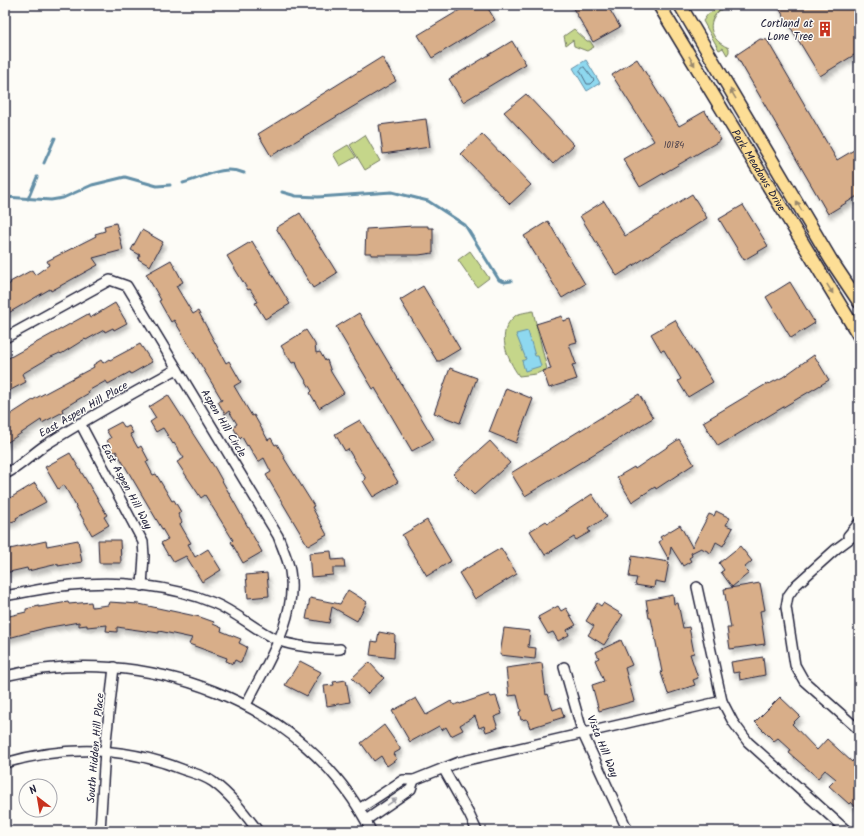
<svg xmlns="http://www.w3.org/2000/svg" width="864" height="836" viewBox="0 0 864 836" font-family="Kalam,sans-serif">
  <defs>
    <filter id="shadow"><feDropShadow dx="2.5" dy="4.5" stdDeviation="2" flood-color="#0004"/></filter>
  </defs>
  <rect width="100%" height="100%" fill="#fdfcf7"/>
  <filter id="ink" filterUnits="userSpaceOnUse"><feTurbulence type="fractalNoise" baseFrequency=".025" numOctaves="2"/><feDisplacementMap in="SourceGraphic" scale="8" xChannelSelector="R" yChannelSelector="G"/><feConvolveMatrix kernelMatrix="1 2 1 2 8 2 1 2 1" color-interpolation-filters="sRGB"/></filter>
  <g filter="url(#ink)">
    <!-- green -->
    <g fill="#c5d68a" stroke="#747c62">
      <path d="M723 5H731C706 12 704 38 729 48V52L727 55 723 48 719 50 703 21 708 14Z"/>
      <path d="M574 29 587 41H590L594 47 587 51 574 46 573 40 566 45 564 36Z"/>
      <path d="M365 135 380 161 365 170 350 145Z"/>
      <path d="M348 145 356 157 340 166 333 154Z"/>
      <path d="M470 251 489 278 477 287 458 260Z"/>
      <path d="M533 311 547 369 536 374 519 376C507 359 495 332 515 316 519 313 528 312 533 311Z"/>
    </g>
    <!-- water -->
    <g fill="#8ed8ef" stroke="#638fa7">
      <path d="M586 60 600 83 587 91 573 68Z"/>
      <path d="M528 331 535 356H538L541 366 525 371 522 361 526 359 516 334Z"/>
    </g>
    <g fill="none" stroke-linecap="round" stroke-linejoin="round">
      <!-- shore -->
      <path stroke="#4d6b83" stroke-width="1" d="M584 67 594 80 590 84H587L580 71Z"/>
      <!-- stream -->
      <g stroke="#638fa7" stroke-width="3">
        <path d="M44 163 55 138"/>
        <path d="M183 183C203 178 223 164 244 173"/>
        <path d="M282 192 296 196 318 197 392 192 428 201 465 225 499 280 505 282 511 281"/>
        <path d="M5 197 51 200 63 198 92 185 125 177 157 186 170 185"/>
        <path d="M28 199 37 177"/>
      </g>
    </g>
    <!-- building -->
    <g fill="#d8ae89" stroke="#22223b" filter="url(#shadow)">
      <path d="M468 5H486L495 20 432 58 418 35Z"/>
      <path d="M571 5H607L620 27 593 42Z"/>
      <path d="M777 5H859V52L820 76Z"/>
      <path d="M760 39 767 40 837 160 859 147V195L828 214 736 55Z"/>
      <path d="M512 41 526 64 463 102 449 79Z"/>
      <path d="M382 57 396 81 271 156 258 134Z"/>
      <path d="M637 59 679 126 705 111 721 140 640 187 623 159 654 141 612 75Z"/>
      <path d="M526 94 574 145 553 164 504 112Z"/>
      <path d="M426 119 430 147 383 154 379 125Z"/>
      <path d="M482 134 531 185 510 204 461 154Z"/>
      <path d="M692 194 707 218 617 276 580 216 604 201 625 236Z"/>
      <path d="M743 205 768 246 744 260 719 219Z"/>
      <path d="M300 213 337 273 313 288 276 228Z"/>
      <path d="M548 221 585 284 562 298 524 236Z"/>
      <path d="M116 223 123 250 93 258 98 265 51 291 50 289 5 315V287L11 283 10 282 32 270 35 275 49 265 47 261 96 236 95 234 105 231 104 226Z"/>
      <path d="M413 226H428V228H433V253L419 255H371V253H365L366 229Z"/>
      <path d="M142 230 163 242 150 266 138 259 140 255 131 250Z"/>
      <path d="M252 241 290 304 265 319 255 303 258 302 250 289 248 290 227 256Z"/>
      <path d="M171 260 183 282 176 286 193 314 198 311 226 363 229 361 241 382 234 386 252 416 254 415 268 440 271 438 275 445 277 444 285 458H284L314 506 312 507 327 535 308 546 266 475 271 472 264 458 258 462 248 445 247 446 242 437 240 439 233 427 237 424 229 411 225 414 218 402 222 400 174 320 171 322 159 301 161 300 146 274Z"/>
      <path d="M790 282 815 323 791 338 766 297Z"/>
      <path d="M423 286 460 349 440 361H437L400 300Z"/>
      <path d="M115 303 127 323 114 330 113 328 105 332 104 330 86 340 85 339 61 354 60 353 51 357 22 374 26 382 5 393V360L88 314 90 318Z"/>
      <path d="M359 313 434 439 412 451 375 388 373 389 336 327Z"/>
      <path d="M562 316 563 321 570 319 577 342 569 344 576 364 572 365 577 379 549 388 543 371 551 369 536 324Z"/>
      <path d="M675 320 713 382 688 397 678 381 681 379 671 362 664 350 661 351 651 334Z"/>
      <path d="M306 330 315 344 316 353 320 352 325 361 327 360 331 372 344 393 319 408 310 393 312 391 298 368 296 362 292 363 281 346Z"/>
      <path d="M140 344 152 362 131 374 130 372 108 384 106 381 88 391 89 393 62 409 63 412 42 423 41 420 5 444V418L36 398 94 367 93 365 101 360 103 363 109 359 110 360Z"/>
      <path d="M814 355 829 380 718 446 703 422 768 383 769 384 783 377Z"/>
      <path d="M450 368 477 378 460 423 434 413Z"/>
      <path d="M506 388 533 399 516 443 489 432Z"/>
      <path d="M639 394 653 418 525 496 511 473Z"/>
      <path d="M168 395 215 468 262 552 243 563 231 542 233 540 213 508 205 495 201 498 177 462 184 458 174 443 173 444 163 428 156 432 150 422 156 418 149 407Z"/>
      <path d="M360 420 398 482 373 497 363 481 366 479 358 466 348 449 345 451 335 434Z"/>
      <path d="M121 422 125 428 129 426 133 433 130 434 138 448 141 446 149 461 146 462 153 475 156 474 172 501 174 500 181 512 178 514 182 522 180 524 191 543 188 544 195 557 208 549 221 570 202 582 186 556 174 562 169 554 168 555 161 543 168 539 116 451 113 453 107 440 111 438 106 430Z"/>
      <path d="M679 439 694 464 656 489 655 487 632 502 617 477 634 467 635 469Z"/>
      <path d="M490 441 510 463 474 495 453 474Z"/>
      <path d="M70 453 107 515 104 517 109 525 92 535 64 485 58 489 45 467Z"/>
      <path d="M35 483 46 502 16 518 17 520 5 524V501Z"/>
      <path d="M592 494 607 517 588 529 590 532 576 540 574 537 545 555 530 531 546 521 548 523Z"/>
      <path d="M716 511 730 518 726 525 733 528 723 546 716 542 711 553 701 548 691 553 692 556 689 558 691 561 683 566 671 547 669 560 659 542 662 540 660 537 680 525 692 547 709 514 714 516Z"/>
      <path d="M427 520 451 561 427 576 402 535Z"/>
      <path d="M78 540 82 562 58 566V564L28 571 27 568 5 573V550L46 541 47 546Z"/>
      <path d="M98 540H120L121 563H99Z"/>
      <path d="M740 546 752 561 744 568 749 573 732 587 721 572 724 570 719 563Z"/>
      <path d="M501 548 517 574 475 599 459 573Z"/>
      <path d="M331 551 332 560 344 559 345 568H333V575L311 577 309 553Z"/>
      <path d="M632 556 669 562 665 583 655 581 654 588 635 585 637 578 629 577Z"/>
      <path d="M267 573 269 596 248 598 246 575Z"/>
      <path d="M760 583 765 610 760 611 765 644 730 649 727 628H731L724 589Z"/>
      <path d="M348 590 367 602 357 621 332 607 329 623 306 619 310 598 340 604Z"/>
      <path d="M673 595 674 604 678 603 683 628 689 627 694 653 690 654 698 678 693 680 695 685 668 694 661 673 662 672 652 623 651 618H649L646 600Z"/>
      <path d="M68 602 69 604 91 602 92 607 108 605 109 602 139 604 200 617 214 622 213 624 222 628 221 631 241 639 239 643 247 647 241 663 235 660 233 664 226 661 227 658 189 644 192 638 159 631V633L117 627V632L106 631 107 625 87 627V625L79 626V622L45 628 5 639V617L26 612V609L39 606V607Z"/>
      <path d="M597 603 601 606 603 603 623 615 604 645 588 635 594 626 586 621Z"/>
      <path d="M558 606 561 611 566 608 576 625 567 630 569 635 558 641 553 632 548 634 538 617Z"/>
      <path d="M504 628 530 631 528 647 536 648 535 659 500 655Z"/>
      <path d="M379 632 395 635 394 658 370 655 372 641 377 642Z"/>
      <path d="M621 640 632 665 625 668 634 701 599 711 592 685 604 681 595 660 599 658 596 652Z"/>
      <path d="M763 657 765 675 740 680 739 672 733 673 731 662Z"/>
      <path d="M300 661 321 672 307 696 285 685Z"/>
      <path d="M369 662 384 678 367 694 352 678Z"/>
      <path d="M542 663 546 695 548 694 553 710 561 707 564 717 530 728 527 719 521 720 519 712 521 711 517 695 509 696 506 668Z"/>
      <path d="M346 680 350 702 327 706 324 686 334 685 333 682Z"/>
      <path d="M489 694 491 697 496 696 502 714 494 717 498 728 486 732 484 726 479 728 475 716 460 725 463 730 451 736 446 727 442 730 439 726 410 742 392 711 416 698 426 715 451 701 454 705 459 703 460 704Z"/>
      <path d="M780 697 800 716 792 724 817 750 827 739 852 762 853 760 859 766V811L851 802 849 804 829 786 836 779 825 770 818 778 789 753 791 750 778 738 774 741 755 722Z"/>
      <path d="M384 725 400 748V750L393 754 397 759 387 766 381 756 374 761 361 743Z"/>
    </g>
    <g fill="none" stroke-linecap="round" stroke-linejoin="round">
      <defs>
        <g id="minor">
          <path d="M5 338 110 280 127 286 278 536C282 547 288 559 290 571 298 619 266 664 246 705"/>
          <path d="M80 423 143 542 144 556 142 586"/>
          <path d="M5 474C21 467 32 453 47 444 89 417 133 393 177 369"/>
          <path d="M859 532 836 549 796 585 788 596 786 607 795 665 804 681 859 730"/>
          <path d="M848 536 859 523"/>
          <path d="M697 587 722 701 733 722 748 742 847 831"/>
          <path d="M5 596C27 592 49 587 71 585 118 580 170 585 214 603 236 612 255 630 277 640 291 646 325 650 340 649"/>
          <path d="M564 667 583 734 628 831"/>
          <path d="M5 676C142 642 307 700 371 831"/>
          <path d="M5 763C66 745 125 746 184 770 193 773 205 776 213 782 231 795 244 813 258 831"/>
          <path d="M443 768 469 814 477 831"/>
          <path d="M359 809 403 780H414L459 762 722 701"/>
          <path d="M366 820 411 789 414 780"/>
          <path d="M100 831 105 750 114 667"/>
        </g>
        <g id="major">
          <path id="s1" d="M659 5 859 336"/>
          <path d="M680 5 831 260 859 302"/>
        </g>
      </defs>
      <!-- minor casing -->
      <use href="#minor" stroke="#22223b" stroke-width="12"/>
      <!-- major casing -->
      <use href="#major" stroke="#22223b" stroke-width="15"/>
      <!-- minor -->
      <use href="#minor" stroke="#fdfcf7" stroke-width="9"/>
      <!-- major -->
      <use href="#major" stroke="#fdde96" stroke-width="12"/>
    </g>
    <!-- one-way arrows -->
    <defs><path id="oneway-solid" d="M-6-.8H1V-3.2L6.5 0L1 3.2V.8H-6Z"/></defs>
    <g fill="#9a896d">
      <use href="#oneway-solid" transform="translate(692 61) rotate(59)"/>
      <use href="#oneway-solid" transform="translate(733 94) rotate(-120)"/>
      <use href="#oneway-solid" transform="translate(799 206) rotate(-120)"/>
      <use href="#oneway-solid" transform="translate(830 289) rotate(58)"/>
    </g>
    <use fill="#9a9aa2" href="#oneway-solid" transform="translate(392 802) rotate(-35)"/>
  </g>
  <!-- icons -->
  <defs>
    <symbol id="building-bare" viewBox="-9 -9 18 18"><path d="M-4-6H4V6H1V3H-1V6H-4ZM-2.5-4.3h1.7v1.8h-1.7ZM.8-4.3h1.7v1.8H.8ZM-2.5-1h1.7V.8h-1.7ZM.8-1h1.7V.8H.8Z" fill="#c8321e" stroke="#fdfcf7" stroke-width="2.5" paint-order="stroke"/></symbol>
  </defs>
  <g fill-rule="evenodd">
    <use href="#building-bare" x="814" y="18" width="22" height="22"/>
  </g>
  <g text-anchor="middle" stroke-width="3" stroke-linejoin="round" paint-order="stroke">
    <!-- number labels -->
    <g font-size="9" fill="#50454e">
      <text x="674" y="148">10184</text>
    </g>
    <!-- poi labels -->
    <g font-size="11" fill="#22223b" stroke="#fdfcf7" text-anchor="end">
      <text x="813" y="27">Cortland at<tspan x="813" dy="13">Lone Tree</tspan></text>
    </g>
    <!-- street labels -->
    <g font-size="11" fill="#22223b" stroke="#fdfcf7">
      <text dy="4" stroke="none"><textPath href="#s1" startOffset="193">Park Meadows Drive</textPath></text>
      <text transform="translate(83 409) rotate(-30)" y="4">East Aspen Hill Place</text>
      <text transform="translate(224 423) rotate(59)" y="4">Aspen Hill Circle</text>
      <text transform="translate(127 486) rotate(62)" y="4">East Aspen Hill Way</text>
      <text transform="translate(603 746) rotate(68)" y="4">Vista Hill Way</text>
      <text transform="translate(95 748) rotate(-85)" y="4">South Hidden Hill Place</text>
    </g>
  </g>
  <!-- margin -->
  <rect width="864" height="836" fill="none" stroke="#fdfcf7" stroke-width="20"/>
  <rect x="10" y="10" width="844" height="816" fill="none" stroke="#22223b" stroke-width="1.5" filter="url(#ink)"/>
  <!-- north arrow -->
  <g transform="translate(38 798) rotate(329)"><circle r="19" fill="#fdfcf7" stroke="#a5a5ac"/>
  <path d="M0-3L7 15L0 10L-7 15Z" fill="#c8321e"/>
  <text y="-6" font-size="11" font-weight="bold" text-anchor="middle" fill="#22223b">N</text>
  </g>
</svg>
